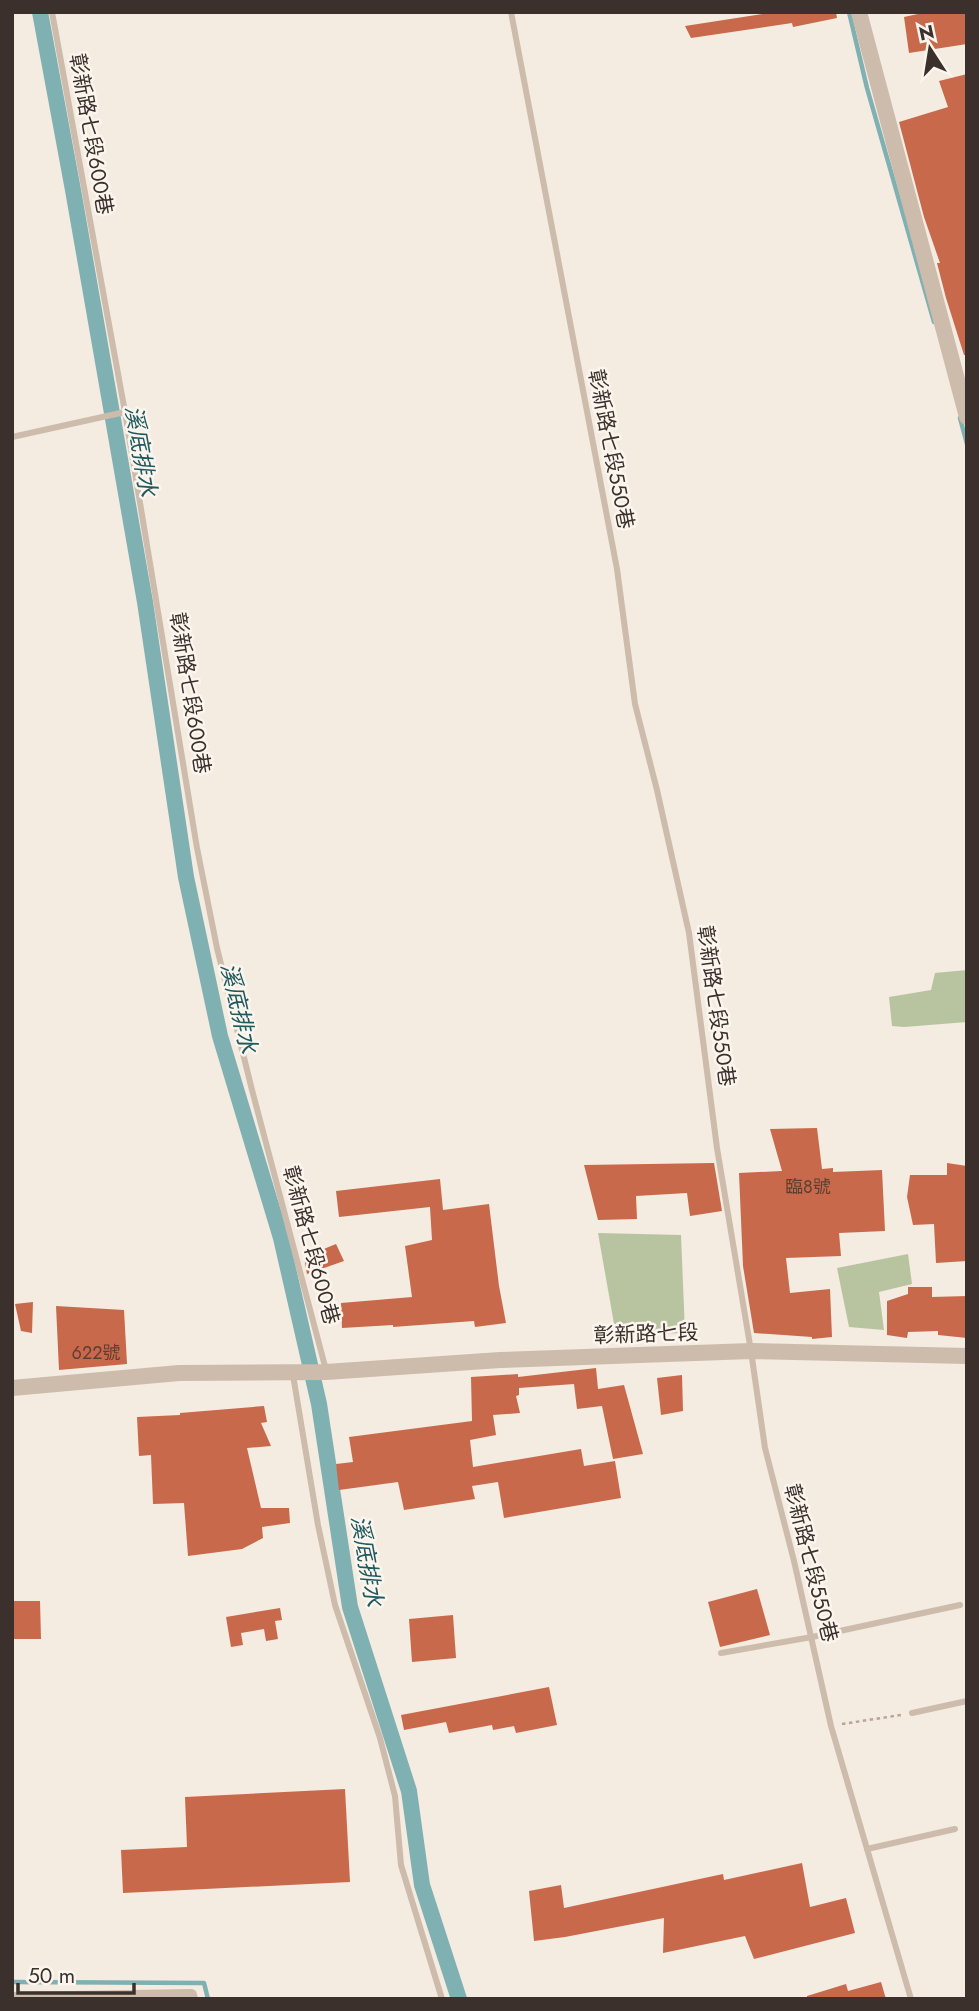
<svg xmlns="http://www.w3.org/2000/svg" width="979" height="2011" viewBox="0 0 979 2011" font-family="Jost,'Noto Sans TC',sans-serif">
  <rect width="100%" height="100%" fill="#f4ebe1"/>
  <!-- green -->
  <g fill="#b8c4a0">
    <path d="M967 970V1022L904 1027 892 1026 889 997 931 990 935 973Z"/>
    <path d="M598 1233 681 1235 685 1333 616 1335Z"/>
    <path d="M908 1254 912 1284 879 1292 884 1330 849 1327 837 1268Z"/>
  </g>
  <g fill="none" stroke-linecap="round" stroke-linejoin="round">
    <!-- stream -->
    <g stroke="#7fb0b2" stroke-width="4.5">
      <path d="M849 12 867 88 934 322"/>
      <path d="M960 418 967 444"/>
      <path d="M12 1982 204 1983 208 1999"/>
    </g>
    <!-- canal -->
    <path stroke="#7fb0b2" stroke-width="16" d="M40 12 73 190 145 602 186 877 220 1036 281 1238 319 1404 350 1607 409 1791 422 1885 459 1999"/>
  </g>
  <!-- building -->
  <g fill="#c8694b">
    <path d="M776 12H836L837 18 793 27 792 23 691 38 685 26Z"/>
    <path d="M927 12H967V44L909 53 904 17Z"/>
    <path d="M967 74V355H964L946 298 937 263H940L924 217 899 122 948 107 939 81Z"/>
    <path d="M817 1128 822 1169 833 1168V1172L882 1170 885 1231 839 1233 841 1256 786 1258 790 1293 830 1289 832 1337 812 1339V1337L754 1333 743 1266 739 1173 782 1171 770 1129Z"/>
    <path d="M714 1163 722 1211 690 1216 687 1193 636 1196 637 1219 598 1220 584 1165Z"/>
    <path d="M947 1163 967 1166V1261L936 1263 934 1224 913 1225 907 1197 910 1175H947Z"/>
    <path d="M440 1179 443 1210 489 1204 499 1286 506 1323 475 1327 474 1321 393 1327V1325L342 1328 341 1303 412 1297 405 1246 432 1240 430 1207 339 1217 336 1191Z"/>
    <path d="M336 1244 344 1261 307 1274 304 1257Z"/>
    <path d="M908 1287H932V1297L967 1296V1338L938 1335V1331L908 1332 907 1338 887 1335V1301L908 1294Z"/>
    <path d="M33 1302 32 1333 21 1331 15 1304Z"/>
    <path d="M56 1306 124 1310 127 1364 59 1370Z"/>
    <path d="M596 1368 598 1389 624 1385 643 1454 613 1459 602 1406 577 1409 574 1384 519 1388V1395L516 1396 520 1413 493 1415 496 1435 470 1440 473 1467 581 1449 584 1466 615 1461 621 1498 504 1518 498 1482 472 1486 475 1499 404 1510 398 1482 339 1490 336 1464 353 1462 349 1437 472 1421 471 1377 518 1374V1377Z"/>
    <path d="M682 1375 683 1411 661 1415 657 1378Z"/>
    <path d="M264 1406 267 1422 261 1423 271 1446 247 1448 261 1508H289L290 1523 262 1527 263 1538 242 1549 188 1556 184 1503 153 1504 151 1455 139 1456 137 1417 180 1415V1413Z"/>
    <path d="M757 1589 770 1635 720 1647 708 1602Z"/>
    <path d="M12 1601H40L41 1639H12Z"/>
    <path d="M280 1608 282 1620 275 1621 278 1639 266 1641 264 1629 241 1633 243 1645 231 1647 226 1617Z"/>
    <path d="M453 1615 456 1658 412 1662 409 1619Z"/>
    <path d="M549 1687 557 1725 516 1733 514 1726 493 1730 492 1725 449 1733 446 1722 404 1730 401 1715Z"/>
    <path d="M345 1789 350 1882 123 1893 121 1850 187 1847 185 1797Z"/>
    <path d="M802 1863 810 1907 846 1898 855 1933 754 1959 745 1936 663 1953 664 1918 565 1937 534 1941 529 1891 561 1885 564 1908 723 1874 724 1880Z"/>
    <path d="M881 1982 886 1999H807V1996L846 1984 848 1991Z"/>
  </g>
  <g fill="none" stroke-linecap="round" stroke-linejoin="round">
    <!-- path -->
    <path stroke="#b9a596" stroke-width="2.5" stroke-dasharray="3.5 3.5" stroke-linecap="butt" d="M842 1724 901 1715"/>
    <!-- service -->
    <g stroke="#cdbbac" stroke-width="6">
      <path d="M52 12 125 412 197 848 217 948 252 1090 326 1370"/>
      <path d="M511 12 617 569 635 704 657 790 689 933 717 1148 751 1351 765 1448 794 1561 831 1726 911 1999"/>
      <path d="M12 437 125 412"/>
      <path d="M293 1375 318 1525 335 1605 380 1738 395 1796 401 1865 442 1999"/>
      <path d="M721 1653 812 1637 960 1605"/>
      <path d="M912 1713 967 1701"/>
      <path d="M867 1849 955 1829"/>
    </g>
    <!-- minor -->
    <path stroke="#cdbbac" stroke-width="12" d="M12 1998 191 1995 192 1999"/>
    <!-- tertiary -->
    <g stroke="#cdbbac" stroke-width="16">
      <path d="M859 12 967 417"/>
      <path d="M12 1388 179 1373 326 1372 500 1360 751 1351 967 1356"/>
    </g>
  </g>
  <g text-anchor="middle" stroke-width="5" stroke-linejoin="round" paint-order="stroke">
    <!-- number labels -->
    <g font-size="18" fill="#5e3e33">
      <text x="808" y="1193">臨8號</text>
      <text x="96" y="1359">622號</text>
    </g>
    <!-- street labels -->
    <g font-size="21" fill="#3b302b" stroke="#fbf5ee">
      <text transform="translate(91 134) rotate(80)" y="7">彰新路七段600巷</text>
      <text transform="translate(611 449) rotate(79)" y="7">彰新路七段550巷</text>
      <text transform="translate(190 693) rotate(81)" y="7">彰新路七段600巷</text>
      <text transform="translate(716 1006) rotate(82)" y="7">彰新路七段550巷</text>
      <text transform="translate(311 1245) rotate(75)" y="7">彰新路七段600巷</text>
      <text transform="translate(646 1334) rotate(-2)" y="7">彰新路七段</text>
      <text transform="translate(811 1563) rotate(76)" y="7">彰新路七段550巷</text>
    </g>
    <!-- water labels -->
    <g font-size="23" font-style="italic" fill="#1f5a5e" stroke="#fbf5ee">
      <text transform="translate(141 451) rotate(80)" y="8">溪底排水</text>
      <text transform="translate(239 1008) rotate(77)" y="8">溪底排水</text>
      <text transform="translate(367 1561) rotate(80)" y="8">溪底排水</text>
    </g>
  </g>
  <!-- border -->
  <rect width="979" height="2011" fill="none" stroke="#3b302b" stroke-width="28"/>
  <!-- north arrow -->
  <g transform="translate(930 49) rotate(348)" stroke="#fbf5ee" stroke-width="5" paint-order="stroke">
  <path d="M0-5L12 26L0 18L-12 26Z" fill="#3b302b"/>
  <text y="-10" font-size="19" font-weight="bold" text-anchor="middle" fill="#3b302b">N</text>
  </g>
  <!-- scale -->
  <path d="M18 1983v10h116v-10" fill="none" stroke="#3b302b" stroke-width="3.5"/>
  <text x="28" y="1983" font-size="21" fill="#3b302b" stroke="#fbf5ee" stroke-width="5" paint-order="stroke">50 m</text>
</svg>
